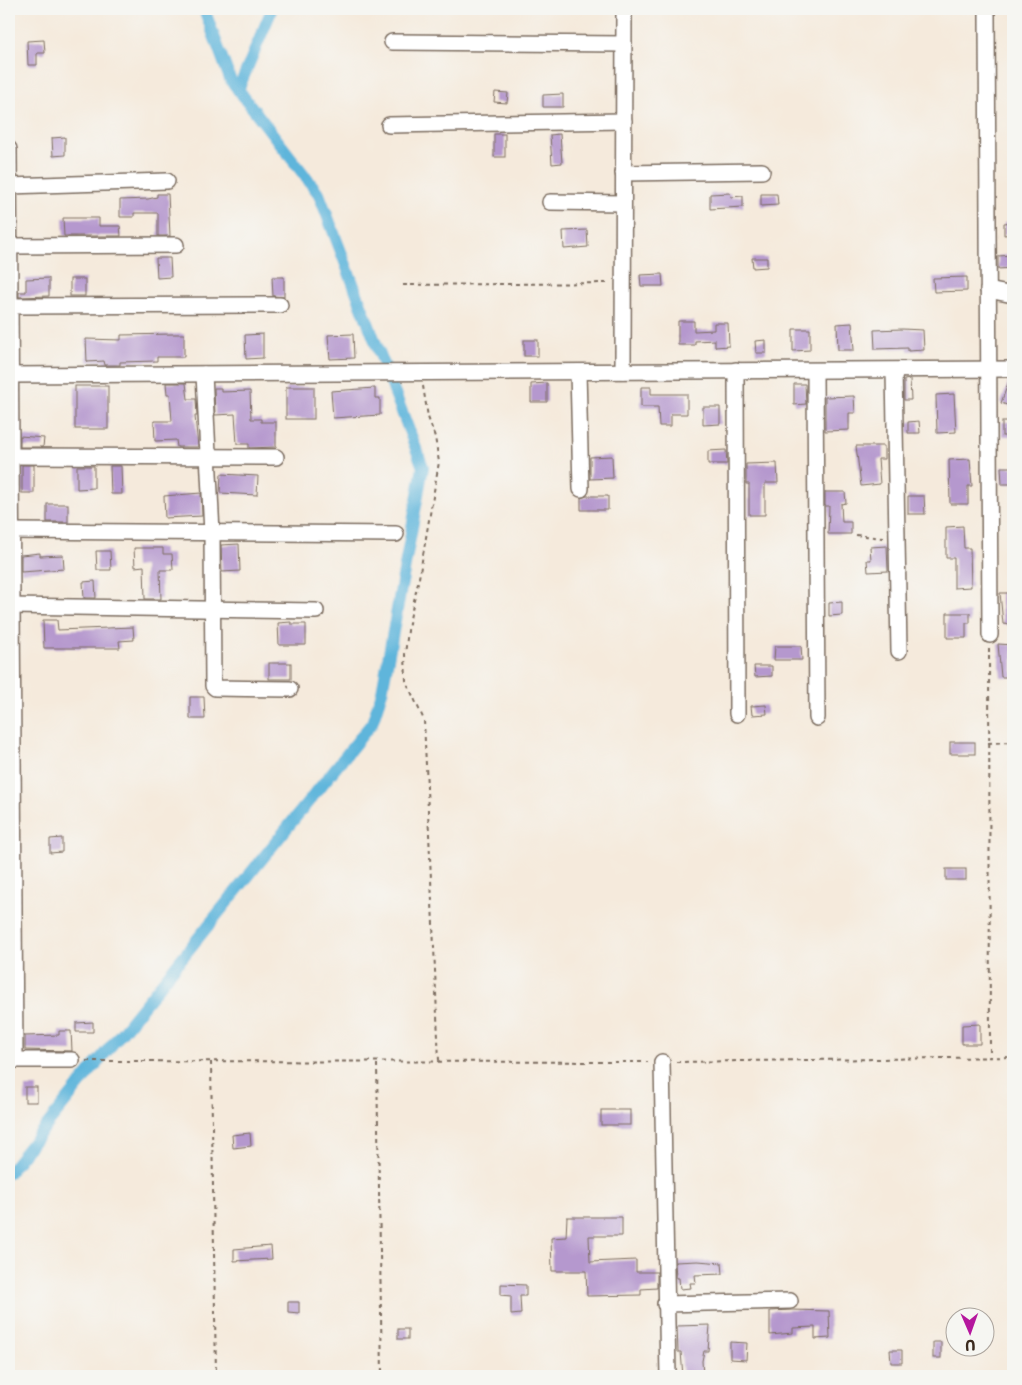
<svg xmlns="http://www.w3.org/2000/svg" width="1022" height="1385" viewBox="0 0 1022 1385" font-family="'Playpen Sans',sans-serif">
  <rect width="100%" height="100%" fill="#f6f6f2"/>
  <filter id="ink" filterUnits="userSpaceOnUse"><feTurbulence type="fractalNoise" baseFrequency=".02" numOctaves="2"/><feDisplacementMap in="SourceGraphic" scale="10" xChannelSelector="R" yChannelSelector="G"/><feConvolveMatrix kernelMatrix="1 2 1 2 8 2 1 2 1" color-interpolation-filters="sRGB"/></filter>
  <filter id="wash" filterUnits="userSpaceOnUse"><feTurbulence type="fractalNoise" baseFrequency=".0096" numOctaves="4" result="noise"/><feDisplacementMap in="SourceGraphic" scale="20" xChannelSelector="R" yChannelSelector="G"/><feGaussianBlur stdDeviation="1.12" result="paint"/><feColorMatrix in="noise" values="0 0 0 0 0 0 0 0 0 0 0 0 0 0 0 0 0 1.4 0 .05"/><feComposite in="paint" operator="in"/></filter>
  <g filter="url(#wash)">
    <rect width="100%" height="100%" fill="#f5eadc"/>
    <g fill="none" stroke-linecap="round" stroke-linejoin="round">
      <!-- canal -->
      <g stroke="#5eb5db" stroke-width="12">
        <path d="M238 90 270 14 271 9"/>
        <path d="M9 1172 372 723 382 692 423 467 319 194 230 79 204 9"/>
      </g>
    </g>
    <g id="blocks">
      <!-- building -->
      <g fill="#b598ce">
        <path d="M44 40 45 53H37V65H28L27 41Z"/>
        <path d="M495 92 508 93 507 103 494 102Z"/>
        <path d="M563 94V107H543V95Z"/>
        <rect x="494" y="134" width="11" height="23"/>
        <path d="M560 134 562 163 552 164 550 135Z"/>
        <path d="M65 137V155L53 156 52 138Z"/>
        <path d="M730 193 731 197 743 196V207L710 209V194Z"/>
        <path d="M157 194H168L170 236H158V213H134V217H120V200L148 199 157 197Z"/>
        <path d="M761 194H777L778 205 761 206Z"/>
        <path d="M63 218H99V226H120L121 236H64Z"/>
        <path d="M1013 222V234L1004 235V223Z"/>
        <path d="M587 230 588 247 564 249 563 231Z"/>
        <path d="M1013 255V268L998 269V256Z"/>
        <path d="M156 258H170L171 277 157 278Z"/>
        <path d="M752 258H767V267L753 268Z"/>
        <path d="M662 274 663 286H641L640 275Z"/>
        <path d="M272 277H284V297L273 296Z"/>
        <path d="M967 277V291L934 292 933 278Z"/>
        <path d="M49 278V296L19 297V292H26V279Z"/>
        <rect x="70" y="279" width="15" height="17"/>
        <path d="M678 321H694V331L714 330V323H728L729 346 715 347V340L695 341V345H678Z"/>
        <path d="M852 323 854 350H838L837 324Z"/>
        <path d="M793 329H810V350L793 351Z"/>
        <path d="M902 329 923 330 924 350 908 351V348L875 349 874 330Z"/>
        <path d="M173 334H184V357H157V361L120 362V365H105L104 361 87 362 86 339 121 340V335Z"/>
        <path d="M263 334V358L246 359 245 335Z"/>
        <path d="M353 334 354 358 330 359 328 335Z"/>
        <rect x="524" y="340" width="14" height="16"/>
        <path d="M766 340V353H756L755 341Z"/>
        <path d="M1010 378H1013V407L1001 403Z"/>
        <path d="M910 379 911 400H904V380Z"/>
        <path d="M166 383H186L188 399H196L197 416H195L198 447H177L176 440 155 441 154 421H172L170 394H167Z"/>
        <path d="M547 383V402H531V384Z"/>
        <path d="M794 384H805L806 404 794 405Z"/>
        <rect x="75" y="386" width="33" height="43"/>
        <rect x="286" y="387" width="28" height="32"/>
        <path d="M641 387H651V394H687V414H671V426H659L658 407H641Z"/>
        <path d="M214 388H221V392L250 391 251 419H261V422H276V447L249 448V444H237L235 414 215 415Z"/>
        <path d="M375 388V398H380V415L333 418 331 391Z"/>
        <path d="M954 394 956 432 937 433 936 395Z"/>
        <path d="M854 396 855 413H849V430L825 431V397Z"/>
        <path d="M703 407H720V424L703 425Z"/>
        <path d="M919 421 920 433H908V422Z"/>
        <rect x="1002" y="422" width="11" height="14"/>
        <path d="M20 436 44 438 43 447H20Z"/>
        <path d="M856 446H884V459H878L880 484 861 486Z"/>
        <path d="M726 450 727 464H708V451Z"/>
        <path d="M612 456 613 478 590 479V457Z"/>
        <path d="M970 459 972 486H968V504H950L949 460Z"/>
        <path d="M777 463 778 483H765V515H749V484H746V464Z"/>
        <rect x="22" y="465" width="12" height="28"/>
        <path d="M77 466H94V488L77 489Z"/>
        <path d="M110 466H121L122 494H111Z"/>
        <path d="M1001 467H1013V484H1002Z"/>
        <path d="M221 474 258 476 257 495 220 493Z"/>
        <path d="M825 492H845L846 503 841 504 842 522H851V534H828L829 506H825Z"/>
        <path d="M201 493 202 516 165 518 164 496Z"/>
        <path d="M587 496H608V510H581V498Z"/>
        <path d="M908 496H924L925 514H908Z"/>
        <rect x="47" y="504" width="21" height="18"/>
        <path d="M963 526 964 548H970L971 587 954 588V558H946V527Z"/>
        <path d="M239 544 240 571 222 572 221 545Z"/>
        <path d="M887 546 888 571 868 572 867 560H871L870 547Z"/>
        <path d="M134 548H163V554H172L173 570H160L161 599H145L144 566 135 567Z"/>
        <path d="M96 551H110L111 570H97Z"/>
        <path d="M40 553V556L63 555 64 569 21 572V555Z"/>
        <path d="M95 581 96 598H84L83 582Z"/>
        <path d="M1000 593H1013V625L1003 624Z"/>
        <path d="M842 602V615L829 616V603Z"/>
        <path d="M947 613H970V623H966V638H947Z"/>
        <path d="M43 620H57L58 630 133 627 134 640 119 641 120 648H44Z"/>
        <path d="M291 622V624H306V645H279L278 623Z"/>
        <path d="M998 644 1013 645V677H1001Z"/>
        <path d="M775 646H801L802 660H774Z"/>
        <rect x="269" y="663" width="22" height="16"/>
        <path d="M754 666H772V676L755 677Z"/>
        <path d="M190 697H204L205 719H190Z"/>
        <path d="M766 705 767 714 752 715 751 706Z"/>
        <rect x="950" y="742" width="25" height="12"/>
        <path d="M62 838V852L50 853V839Z"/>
        <rect x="946" y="869" width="20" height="11"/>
        <path d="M93 1022V1032H76V1023Z"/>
        <path d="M980 1024V1044H962V1025Z"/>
        <path d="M59 1031H71L72 1051 25 1050V1036L59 1035Z"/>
        <rect x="25" y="1087" width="12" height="15"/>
        <rect x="601" y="1110" width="29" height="15"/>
        <path d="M250 1133 251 1146 233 1148 232 1135Z"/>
        <path d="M567 1217H622V1236H589L590 1262 636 1260V1272H657V1288L641 1289V1295L587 1296 586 1271H552L551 1238 566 1237Z"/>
        <path d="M271 1246 272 1259 234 1261V1249Z"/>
        <path d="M698 1261 722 1263 723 1274 695 1275 696 1283H690L691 1288 680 1289 679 1278H676L675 1262Z"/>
        <path d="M501 1284 526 1285V1296H520L521 1314 511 1315V1296L501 1295Z"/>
        <path d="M288 1302H299V1313L288 1312Z"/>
        <path d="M792 1310 829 1311 830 1338 815 1339V1327L793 1328V1333L770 1335V1311Z"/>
        <path d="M710 1325 708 1351H704L702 1361 703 1375 683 1376 681 1352H678L677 1326Z"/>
        <rect x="398" y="1329" width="10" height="10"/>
        <path d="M730 1342 747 1343 746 1360 730 1359Z"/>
        <rect x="933" y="1342" width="8" height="16"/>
        <path d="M890 1350H902V1363H891Z"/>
      </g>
    </g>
  </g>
  <g filter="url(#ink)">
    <use href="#blocks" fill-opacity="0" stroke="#7c6d60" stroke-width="1"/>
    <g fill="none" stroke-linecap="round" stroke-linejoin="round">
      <defs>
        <g id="minor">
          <path d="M987 14 990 635"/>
          <path d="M392 42 624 44"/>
          <path d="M389 125 624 121"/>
          <path d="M9 149 15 1060"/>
          <path d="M623 173 762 171"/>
          <path d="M9 186 167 181"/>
          <path d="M550 202 623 203"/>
          <path d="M10 246 176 245"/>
          <path d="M988 290 1013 295"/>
          <path d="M11 306 280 305"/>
          <path d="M736 370 737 714"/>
          <path d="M623 371 624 9"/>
          <path d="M815 371 817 718"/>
          <path d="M894 371 899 651"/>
          <path d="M578 372 581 489"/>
          <path d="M204 374 212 533 213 686 215 688 290 689"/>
          <path d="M9 375 1013 369"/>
          <path d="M12 456 276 457"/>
          <path d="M11 531 396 534"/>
          <path d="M11 606 316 611"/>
          <path d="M9 1060H72"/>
          <path d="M662 1062 668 1376"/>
          <path d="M665 1304 790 1301"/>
        </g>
      </defs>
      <!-- minor casing -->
      <use href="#minor" stroke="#7c6d60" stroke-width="18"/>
      <!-- path -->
      <g stroke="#7c6d60" stroke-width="2" stroke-dasharray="4 4" stroke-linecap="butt">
        <path d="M403 285 611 283"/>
        <path d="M423 386 428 417 435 437 439 462 419 578 409 623 405 654 406 681 424 720 439 1061"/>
        <path d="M856 535 883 538"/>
        <path d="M989 648 990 1058"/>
        <path d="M988 743 1013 742"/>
        <path d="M86 1061 648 1062"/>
        <path d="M211 1062 216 1376"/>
        <path d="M676 1062 1013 1057"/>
        <path d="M377 1064 382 1376"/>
      </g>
      <!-- minor -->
      <use href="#minor" stroke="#fff" stroke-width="15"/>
    </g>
  </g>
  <!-- margin -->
  <rect width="1022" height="1385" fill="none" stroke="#f6f6f2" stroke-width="30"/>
  <!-- north arrow -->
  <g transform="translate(970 1332) rotate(178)"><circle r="24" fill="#f6f6f2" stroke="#aba49d"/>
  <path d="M0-4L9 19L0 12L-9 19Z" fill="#b5179e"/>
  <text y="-8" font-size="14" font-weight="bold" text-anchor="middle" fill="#3b2a1e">U</text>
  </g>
</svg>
